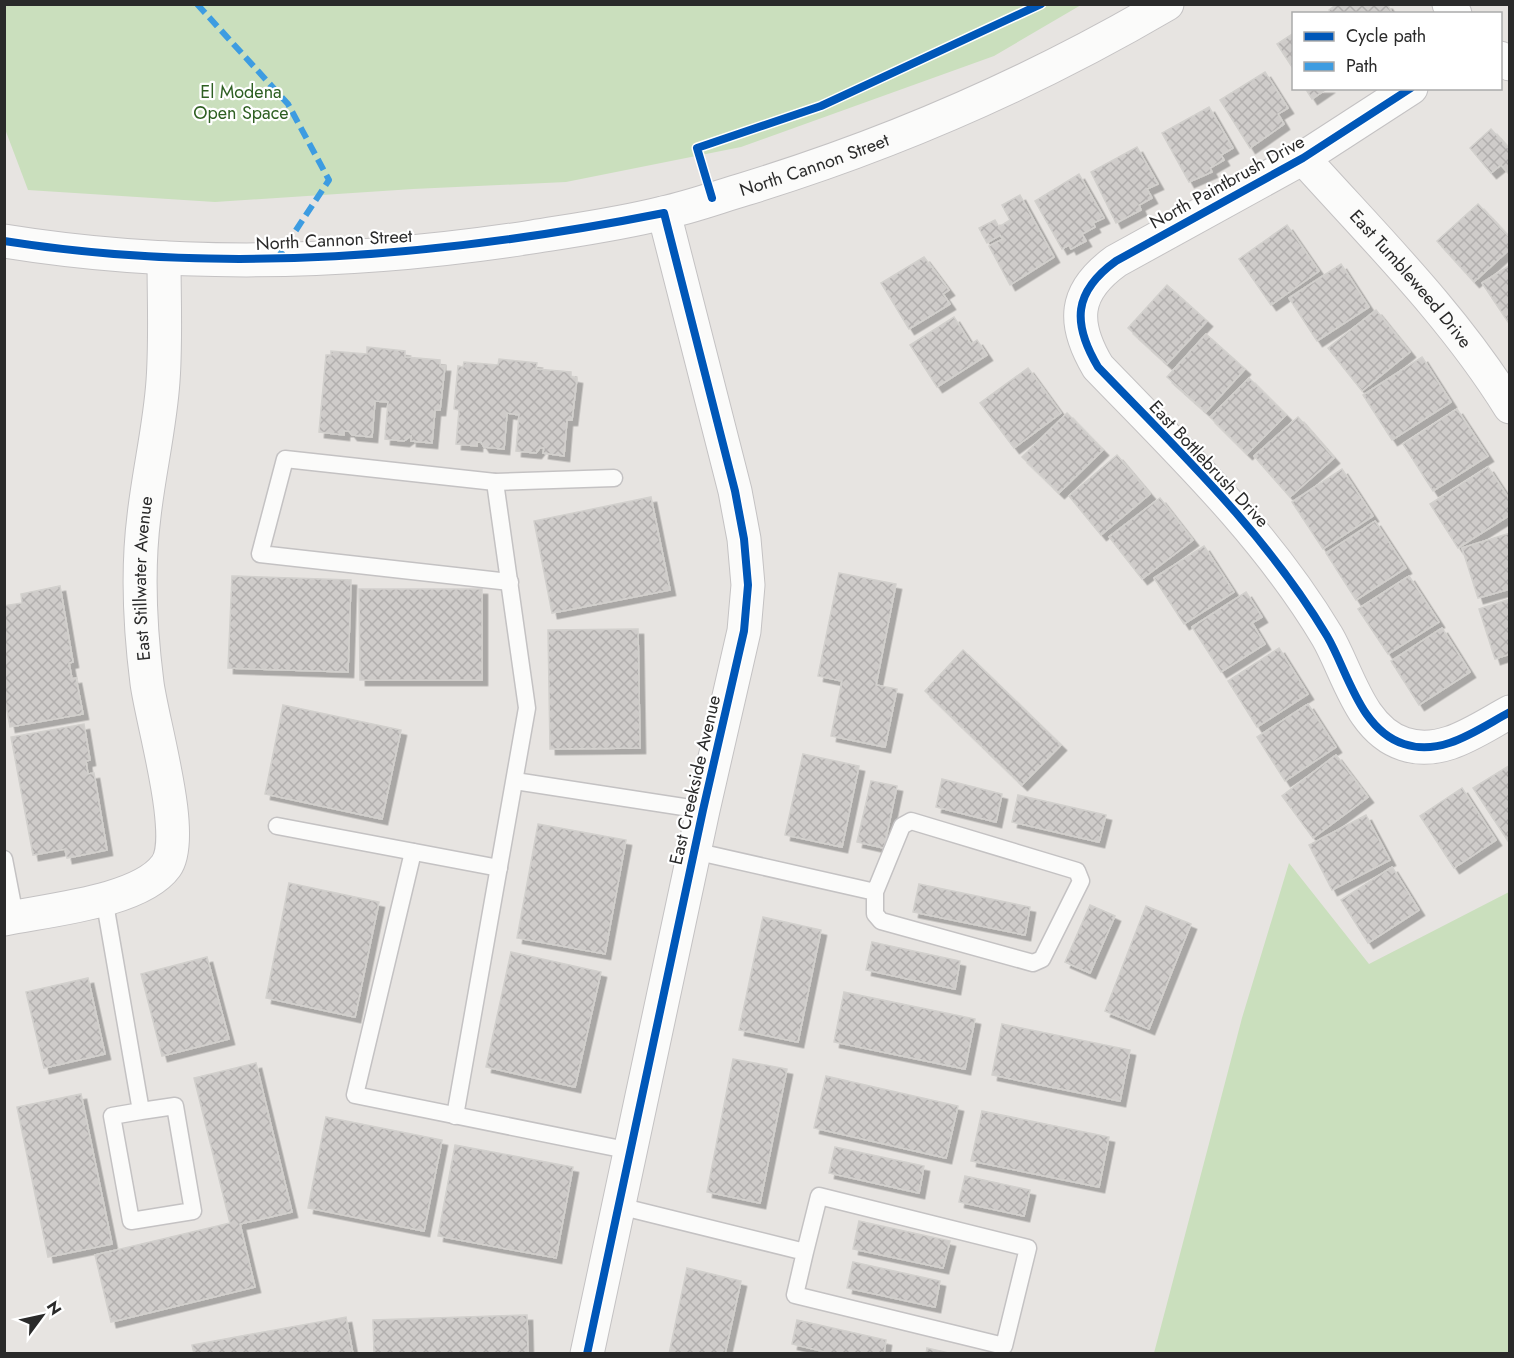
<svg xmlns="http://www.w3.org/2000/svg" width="1514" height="1358" viewBox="0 0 1514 1358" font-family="Jost,sans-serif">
  <defs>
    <pattern id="building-cross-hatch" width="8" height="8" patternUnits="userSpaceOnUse" patternTransform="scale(1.5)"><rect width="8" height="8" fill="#cfccca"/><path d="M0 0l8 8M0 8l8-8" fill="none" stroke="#b2afae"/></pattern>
    <filter id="shadow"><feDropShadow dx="5.5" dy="5.5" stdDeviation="0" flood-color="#0004"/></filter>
  </defs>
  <rect width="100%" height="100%" fill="#e7e4e1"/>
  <!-- green -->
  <g fill="#cadfbd">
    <path d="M5 4H1081V5L994 56 741 147 566 182 413 189 215 202 28 190 5 129Z"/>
    <path d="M1289 863 1369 964 1509 892V1353H1154L1242 1018Z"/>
  </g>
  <!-- building -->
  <g fill="url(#building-cross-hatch)" stroke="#d2d0cd" stroke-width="1.5" filter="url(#shadow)">
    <path d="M1337 4H1387L1393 14H1331L1329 10Z"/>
    <path d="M1294 33V70L1277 44Z"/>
    <path d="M1265 72 1288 108 1278 114 1284 124 1250 148 1220 100Z"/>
    <path d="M1305 88H1328L1312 99Z"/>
    <path d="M1209 107 1233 148 1221 155 1224 160 1210 168 1212 172 1189 182 1162 133Z"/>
    <path d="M1491 129 1510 150 1509 174 1501 165 1491 173 1470 148Z"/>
    <path d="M1137 147 1158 184 1147 189 1152 198 1139 205 1141 210 1116 223 1091 172Z"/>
    <path d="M1079 174 1104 218 1093 223 1095 227 1082 234 1086 241 1071 249 1069 245 1062 249 1035 201Z"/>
    <path d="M1020 195 1054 257 1010 285 989 246 1003 239 1000 235 987 243 979 228 995 220 999 227 1010 220 1002 205Z"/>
    <path d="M1478 204 1510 238V249L1474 282 1437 241Z"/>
    <path d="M1287 225 1319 271 1271 305 1239 259Z"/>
    <path d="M924 257 949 290 943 294 950 304 909 329 881 283Z"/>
    <path d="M1341 264 1369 307 1317 341 1289 298Z"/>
    <path d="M1510 265V325L1482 283Z"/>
    <path d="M1167 285 1207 321 1167 364 1128 328Z"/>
    <path d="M1376 310 1410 352 1362 391 1328 348Z"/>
    <path d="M954 317 971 344 977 340 987 355 937 387 910 345Z"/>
    <path d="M1206 334 1245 369 1206 412 1167 377Z"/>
    <path d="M367 347 405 351V357L440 360V366H445L440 410H435L432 443 411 441V436L404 441 385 439 388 402 375 401 372 437 352 435 349 431H344V435L319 432 326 355H331V351L367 354Z"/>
    <path d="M1422 357 1451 402 1392 440 1363 395Z"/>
    <path d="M499 359 537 363 536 369 571 372V377L577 378 572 420H567L564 456 543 453 544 448H540L536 453 516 451 519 415 507 413 504 449 484 447 481 442H477V446L456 444 459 410 454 409 458 366 463 367 464 362 498 365Z"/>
    <path d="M1028 368 1061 413 1014 448 980 403Z"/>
    <path d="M1249 378 1286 415 1247 454 1210 417Z"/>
    <path d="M1457 409 1488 456 1433 491 1403 444Z"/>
    <path d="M1067 413 1103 450 1059 493 1022 457Z"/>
    <path d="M1298 417 1334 458 1290 497 1254 456Z"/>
    <path d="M1117 455 1150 494 1101 535 1069 496Z"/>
    <path d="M1488 467 1510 500V515L1458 548 1430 504Z"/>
    <path d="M1342 469 1373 516 1323 549 1292 502Z"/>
    <path d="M651 497 670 590 552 613 534 521Z"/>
    <path d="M1160 498 1193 540 1142 579 1109 537Z"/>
    <path d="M1375 521 1406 568 1356 600 1326 553Z"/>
    <path d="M1510 533V589L1478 598 1462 548Z"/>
    <path d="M1204 546 1234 592 1184 624 1154 578Z"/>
    <path d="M839 573 896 584 876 685 897 689 885 747 831 736 842 681 818 676Z"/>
    <path d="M232 576 351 580 348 672 228 668Z"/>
    <path d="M1409 576 1439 622 1388 654 1358 609Z"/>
    <path d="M60 586 73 662 69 663 72 679 76 678 83 714 10 727 4 695V606L22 603 21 594Z"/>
    <path d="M359 589H482V680H360Z"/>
    <path d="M1246 592 1262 617 1252 623 1265 644 1221 672 1192 627Z"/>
    <path d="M1510 599V654L1495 659 1479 609Z"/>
    <path d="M1442 628 1470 672 1419 705 1391 661Z"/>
    <path d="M638 629 640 748 550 749 548 630Z"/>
    <path d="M1279 648 1308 694 1257 727 1228 681Z"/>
    <path d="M963 650 1061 745 1022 785 925 691Z"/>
    <path d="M1308 704 1336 747 1285 781 1257 737Z"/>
    <path d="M283 705 401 730 382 819 265 794Z"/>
    <path d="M84 724 90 760 86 761 88 774 94 773 107 850 67 858 65 849 33 855 11 737Z"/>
    <path d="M803 754 859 766 842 847 785 835Z"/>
    <path d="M1336 755 1368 797 1313 838 1282 796Z"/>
    <path d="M1510 765V840L1508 841 1473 788Z"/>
    <path d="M942 779 1002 794 996 822 936 807Z"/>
    <path d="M871 781 897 786 884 848 857 842Z"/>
    <path d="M1462 788 1496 840 1454 868 1420 816Z"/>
    <path d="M1018 795 1106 815 1099 842 1012 822Z"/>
    <path d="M1366 815 1390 860 1332 890 1309 845Z"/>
    <path d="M538 824 626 840 605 954 517 938Z"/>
    <path d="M1392 867 1419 910 1368 943 1341 900Z"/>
    <path d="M289 883 379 902 355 1017 266 998Z"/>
    <path d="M919 884 1030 907 1025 935 913 912Z"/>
    <path d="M1090 905 1115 916 1090 973 1065 962Z"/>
    <path d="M1146 906 1191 924 1149 1029 1105 1011Z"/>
    <path d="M763 917 821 930 798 1042 739 1030Z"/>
    <path d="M872 942 960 961 955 989 866 970Z"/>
    <path d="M511 952 601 972 575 1087 486 1067Z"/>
    <path d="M207 957 229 1039 162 1056 141 974Z"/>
    <path d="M88 978 105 1054 44 1068 26 992Z"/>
    <path d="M844 992 975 1019 965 1069 834 1042Z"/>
    <path d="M1002 1024 1130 1050 1120 1101 992 1075Z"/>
    <path d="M733 1059 787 1069 760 1203 707 1192Z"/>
    <path d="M256 1063 292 1212 240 1224 255 1287 111 1322 95 1255 230 1223 194 1078Z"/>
    <path d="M826 1076 958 1106 946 1158 814 1128Z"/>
    <path d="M81 1094 112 1244 48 1257 17 1107Z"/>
    <path d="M982 1111 1109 1137 1099 1187 971 1161Z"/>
    <path d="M326 1117 442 1140 424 1231 308 1208Z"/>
    <path d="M455 1145 573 1167 556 1258 438 1236Z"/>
    <path d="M835 1147 924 1166 919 1193 829 1173Z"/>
    <path d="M965 1176 1030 1190 1024 1216 959 1202Z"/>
    <path d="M859 1221 950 1241 943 1268 853 1249Z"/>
    <path d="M853 1262 940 1281 935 1307 847 1288Z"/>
    <path d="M687 1268 741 1281 725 1354H669Z"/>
    <path d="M527 1315 528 1354H374L373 1320Z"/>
    <path d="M346 1317 353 1354H194L192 1345Z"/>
    <path d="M797 1320 886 1340 884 1354H834L792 1344Z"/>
    <path d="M927 1348 953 1354H926Z"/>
  </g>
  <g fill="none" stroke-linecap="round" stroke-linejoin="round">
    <defs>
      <g id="service">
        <path d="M510 582 260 554 285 459 495 482 614 478"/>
        <path d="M515 781 703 810"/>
        <path d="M277 826 499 868"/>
        <path d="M694 851 875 892V914L881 921 1033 963 1042 959 1081 881 1077 871 911 821 902 826 875 892"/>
        <path d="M413 852 355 1095 631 1151"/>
        <path d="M4 859 15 916"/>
        <path d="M104 898 141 1111 112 1116 131 1221 193 1211 175 1106 141 1111"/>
        <path d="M455 1116 527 708 495 482"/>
        <path d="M619 1206 805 1252 795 1295 1004 1346 1028 1248 819 1196 805 1252"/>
      </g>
      <g id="minor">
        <path d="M1449 4 1455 14"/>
        <path d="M1500 58 1510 64"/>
        <path d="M1411 88 1303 158 1116 261C1073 292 1072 323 1098 367 1180 452 1266 534 1327 636 1348 672 1360 730 1404 744 1442 757 1478 729 1510 712"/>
        <path id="s1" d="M1303 158C1375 238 1453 315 1510 407"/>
        <path id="s2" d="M4 919C47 910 140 902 166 866 187 837 152 722 147 683 140 628 137 571 144 516 149 471 160 426 163 381 166 340 164 298 164 258"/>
        <path d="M587 1354 703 810 744 631 748 585 744 539 735 491 664 213"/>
      </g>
      <g id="secondary">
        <path id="s3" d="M4 241C178 269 358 264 532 237 575 230 620 224 663 213 691 207 718 197 745 189 892 144 1034 82 1167 4"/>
      </g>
    </defs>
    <!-- service casing -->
    <use href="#service" stroke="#c4c2c3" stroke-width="19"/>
    <!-- minor casing -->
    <use href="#minor" stroke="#c4c2c3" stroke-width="35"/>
    <!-- secondary casing -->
    <use href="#secondary" stroke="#c4c2c3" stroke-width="35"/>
    <!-- service -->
    <use href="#service" stroke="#fbfbfa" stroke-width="16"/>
    <!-- minor -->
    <use href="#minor" stroke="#fbfbfa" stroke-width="33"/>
    <!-- secondary -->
    <use href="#secondary" stroke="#fbfbfa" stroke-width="33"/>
    <!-- quiet -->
    <path stroke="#3d9ce1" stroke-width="6" stroke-dasharray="12 6" stroke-linecap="butt" d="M197 4 288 104 329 180 277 259"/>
    <defs>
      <g id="cycleway">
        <path d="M1411 88 1303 158 1116 261C1073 292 1072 323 1098 367 1180 452 1266 534 1327 636 1348 672 1360 730 1404 744 1442 757 1478 729 1510 712"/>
        <path d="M712 198 697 148 821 106 1041 4"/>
        <path d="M4 241C224 276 447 256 664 213L735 491 744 539 748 585 744 631 703 810 587 1354"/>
      </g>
    </defs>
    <!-- cycleway casing -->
    <use href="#cycleway" stroke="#fff" stroke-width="11"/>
    <!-- cycleway -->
    <use href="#cycleway" stroke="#0057b8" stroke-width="8"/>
  </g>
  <g text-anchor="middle" stroke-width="4.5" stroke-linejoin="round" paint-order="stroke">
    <!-- park labels -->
    <g font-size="18" fill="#2e5f22" stroke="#fff">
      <text x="241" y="98">El Modena<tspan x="241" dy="21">Open Space</tspan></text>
    </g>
    <!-- street labels -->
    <g font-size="18" fill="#2a2a2a" stroke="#fff">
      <text dy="6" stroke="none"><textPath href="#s3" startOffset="822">North Cannon Street</textPath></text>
      <text transform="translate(1227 182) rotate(-29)" y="6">North Paintbrush Drive</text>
      <text transform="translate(334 240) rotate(-3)" y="6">North Cannon Street</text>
      <text dy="6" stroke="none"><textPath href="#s1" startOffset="162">East Tumbleweed Drive</textPath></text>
      <text transform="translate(1209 464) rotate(47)" y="6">East Bottlebrush Drive</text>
      <text dy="6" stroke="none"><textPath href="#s2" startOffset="465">East Stillwater Avenue</textPath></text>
      <text transform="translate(695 780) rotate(-77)" y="6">East Creekside Avenue</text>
    </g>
  </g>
  <!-- border -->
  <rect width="1514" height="1358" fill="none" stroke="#2a2a2a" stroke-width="12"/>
  <!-- legend -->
  <rect x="1292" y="12" width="210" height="78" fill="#ffffff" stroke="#aaaaaa" stroke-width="1.5"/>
  <rect x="1304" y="32" width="30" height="9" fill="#0057b8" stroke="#aaaaaa" stroke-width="1.5"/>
  <text x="1346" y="42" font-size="18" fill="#2a2a2a">Cycle path</text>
  <rect x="1304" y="62" width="30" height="9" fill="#3d9ce1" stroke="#aaaaaa" stroke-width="1.5"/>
  <text x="1346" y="72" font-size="18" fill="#2a2a2a">Path</text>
  <!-- north arrow -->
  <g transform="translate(42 1316) rotate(57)" stroke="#ffffff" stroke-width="4.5" paint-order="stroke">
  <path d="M0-4.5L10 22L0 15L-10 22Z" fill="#2a2a2a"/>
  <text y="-9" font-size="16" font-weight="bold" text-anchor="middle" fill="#2a2a2a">N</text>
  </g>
</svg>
